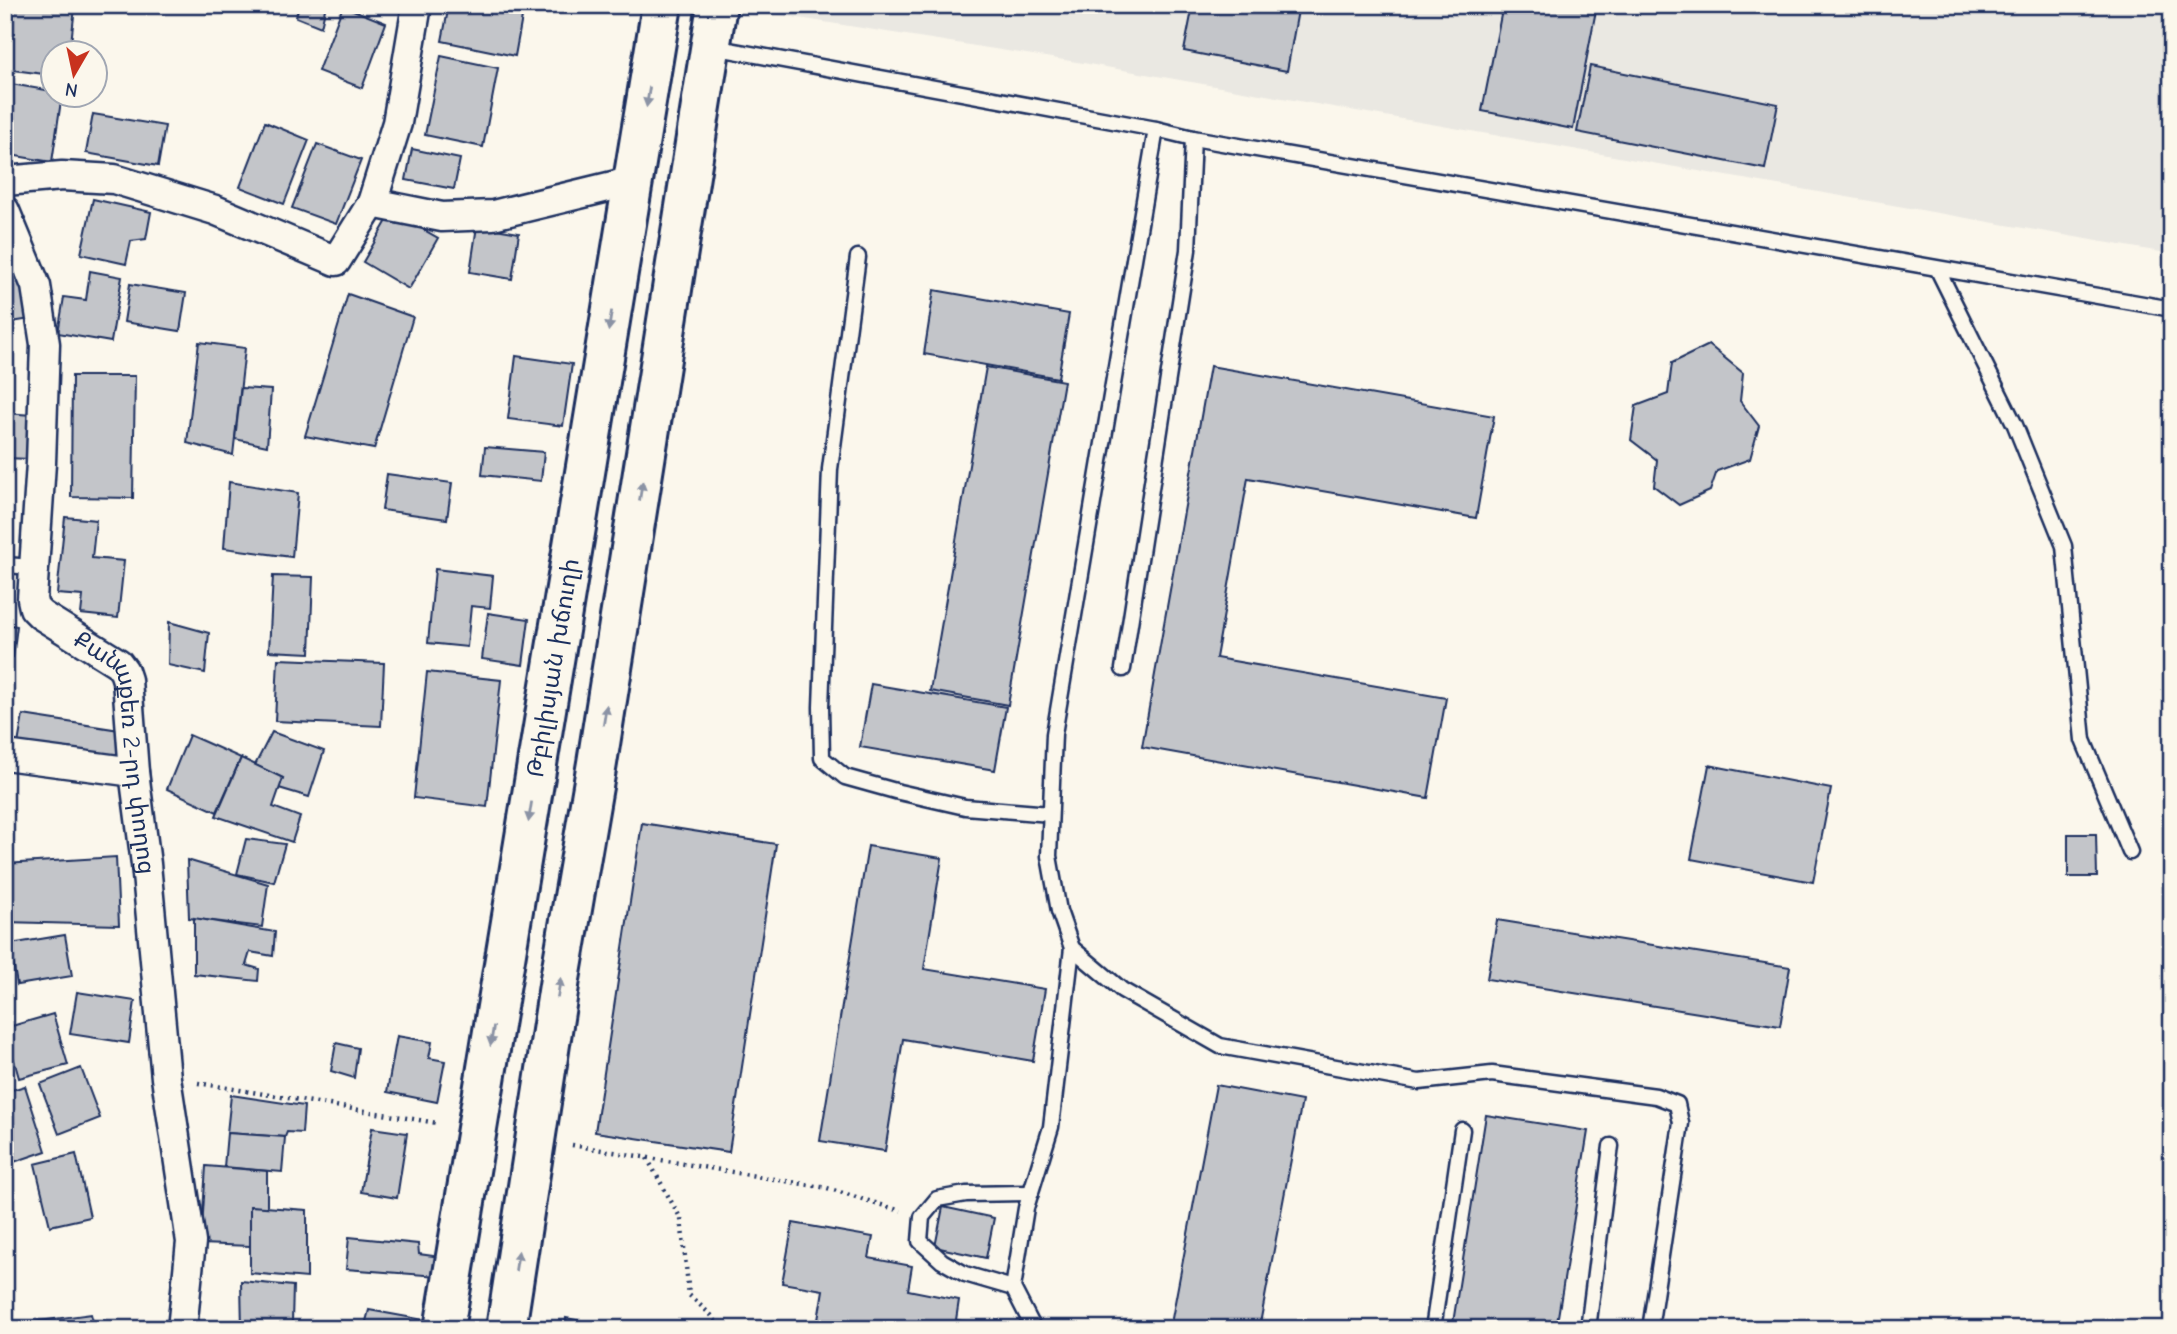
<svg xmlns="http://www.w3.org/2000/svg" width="2177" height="1334" viewBox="0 0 2177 1334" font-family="'Comic Neue','Noto Sans Armenian',sans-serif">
  <rect width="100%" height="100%" fill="#fbf7ec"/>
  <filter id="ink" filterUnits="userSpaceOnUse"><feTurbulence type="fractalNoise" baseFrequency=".0143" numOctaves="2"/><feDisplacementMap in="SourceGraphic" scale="14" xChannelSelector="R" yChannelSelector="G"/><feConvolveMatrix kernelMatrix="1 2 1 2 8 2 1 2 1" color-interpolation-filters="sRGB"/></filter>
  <g filter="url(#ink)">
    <!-- built -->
    <path fill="#eae8e2" d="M762 5H2172V254L1083 63 761 12Z"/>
    <!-- building -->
    <g fill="#c3c5c9" stroke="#1b2f5e" stroke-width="2">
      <path d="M11 5 75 7 70 52H52V75L5 69Z"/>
      <path d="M299 5H326L321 27 296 17Z"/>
      <path d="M449 5H489L523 12 515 56 442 41Z"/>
      <path d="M1193 5H1299L1287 71 1184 51Z"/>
      <path d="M1503 5H1597L1573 129 1482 111Z"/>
      <path d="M343 6 386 23 362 88 318 71Z"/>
      <path d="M441 56 498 68 483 147 425 135Z"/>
      <path d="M1590 66 1778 104 1765 169 1577 132Z"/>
      <path d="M11 84 52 91V94H62L52 162 10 155 14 126 5 124Z"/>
      <path d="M93 114 165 126 158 166 86 153Z"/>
      <path d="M265 122 309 140 284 204 240 187Z"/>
      <path d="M317 144 361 160 336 224 292 208Z"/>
      <path d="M412 149 460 159 454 189 406 180Z"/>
      <path d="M93 199 151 212 146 239 131 241 126 264 81 254Z"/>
      <path d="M392 212 438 238 409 289 363 262Z"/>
      <path d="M477 226 519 233 512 279 470 272Z"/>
      <path d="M11 231 31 319 5 323V234Z"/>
      <path d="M90 271 122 277 111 342 58 333 64 297 86 300Z"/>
      <path d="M130 284 186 293 180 331 124 322Z"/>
      <path d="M934 290 1069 314 1058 378 924 354Z"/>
      <path d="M348 294 413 317 374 449 305 436Z"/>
      <path d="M199 342 245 348 233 455 187 443Z"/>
      <path d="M1709 345 1743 373 1740 401 1759 426 1750 459 1717 471 1710 491 1679 505 1654 486 1657 460 1631 440 1636 406 1668 394 1672 363Z"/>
      <path d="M516 356 572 364 563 426 508 419Z"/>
      <path d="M1210 366 1494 416 1476 518 1248 478 1216 658 1446 698 1428 798 1142 747Z"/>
      <path d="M986 367 1064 381 1008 705 930 691Z"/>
      <path d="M72 376H135L133 498 71 497Z"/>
      <path d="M241 388 271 390 267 446 235 439Z"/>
      <path d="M5 413 32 415 30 459 5 458Z"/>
      <path d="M485 447 544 452 541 481 482 475Z"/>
      <path d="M387 474 452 483 447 519 382 510Z"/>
      <path d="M229 482 298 493 292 557 224 548Z"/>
      <path d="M5 494 9 495 5 540Z"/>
      <path d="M65 517 96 520 92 558 124 561 118 618 81 614 83 596 57 594Z"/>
      <path d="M435 569 493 576 490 608 471 606 467 647 428 643Z"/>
      <path d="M273 576 313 577 310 653 269 651Z"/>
      <path d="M488 613 529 619 523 665 482 659Z"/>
      <path d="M169 622 209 633 205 673 168 665Z"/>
      <path d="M5 624 17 626 13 657 5 655Z"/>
      <path d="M278 659 384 663 381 726 275 721Z"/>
      <path d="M427 672 501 680 487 807 414 798Z"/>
      <path d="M871 684 1006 707 995 770 860 747Z"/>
      <path d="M23 715 119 730 125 766 18 744Z"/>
      <path d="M272 732 324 751 309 797 279 788 283 778 255 765Z"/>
      <path d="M189 735 241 758 217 812 167 789Z"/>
      <path d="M241 758 283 778 273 807 300 817 292 842 216 816Z"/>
      <path d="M1709 765 1831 789 1813 882 1691 859Z"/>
      <path d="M642 823 776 844 729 1152 595 1132Z"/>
      <path d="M2068 834H2096L2097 877H2068Z"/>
      <path d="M246 839 285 844 274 882 237 874Z"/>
      <path d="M868 846 942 858 924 969 1045 989 1033 1061 903 1039 885 1151 820 1141Z"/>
      <path d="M116 857 119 925 5 922V864Z"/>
      <path d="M187 860 268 884 262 927 189 918Z"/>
      <path d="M194 918 275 932 273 956 250 952 246 965 259 969 258 981 194 974Z"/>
      <path d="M1497 920 1790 967 1780 1026 1487 979Z"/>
      <path d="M65 935 72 976 17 985 10 944Z"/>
      <path d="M77 992 135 1001 129 1043 70 1034Z"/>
      <path d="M53 1014 68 1065 19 1078 5 1028Z"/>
      <path d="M397 1036 432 1042 429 1058 445 1061 437 1102 387 1092Z"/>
      <path d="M336 1043 358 1048 354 1078 331 1071Z"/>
      <path d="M81 1068 100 1118 59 1134 40 1084Z"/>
      <path d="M1216 1085 1302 1101 1259 1329H1170Z"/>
      <path d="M25 1086 46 1151 11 1163 5 1146V1092Z"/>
      <path d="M231 1095 304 1106 302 1133 287 1132 285 1137 227 1133Z"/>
      <path d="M1486 1115 1588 1131 1556 1329H1452Z"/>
      <path d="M372 1128 407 1133 397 1198 361 1192Z"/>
      <path d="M227 1133 285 1137 282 1172 224 1167Z"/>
      <path d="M76 1154 90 1217 50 1226 35 1164Z"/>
      <path d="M206 1166 267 1171V1208L250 1206V1246L201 1244Z"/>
      <path d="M250 1206 307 1210V1278L250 1273Z"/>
      <path d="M943 1207 994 1218 986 1258 935 1247Z"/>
      <path d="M793 1223 873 1237 869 1258 912 1266 908 1290 959 1300 956 1320 984 1325V1329H869L818 1320 823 1290 782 1283Z"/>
      <path d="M349 1237 418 1244 419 1254 441 1257 438 1276 346 1269Z"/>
      <path d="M241 1281 293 1286 292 1322H347V1329H242Z"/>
      <path d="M369 1310 435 1322 434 1329H364Z"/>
      <path d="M91 1314 95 1329H26L24 1323Z"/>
      <path d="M566 1318 625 1329H565Z"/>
    </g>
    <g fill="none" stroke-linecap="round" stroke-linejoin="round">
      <defs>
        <g id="lane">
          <path d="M713 47 1156 129 1193 138 2172 309"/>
          <path d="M1156 129 1054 734 1049 856 1059 911 1072 948 1122 990 1220 1046 1419 1082 1492 1074 1656 1096 1677 1104 1681 1123 1650 1329"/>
          <path d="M858 257 830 469 821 707 822 758 845 777 899 792 965 807 1050 814"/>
          <path d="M1938 270 2015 425 2064 546 2083 740 2130 852"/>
          <path d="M5 565 33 567"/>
          <path d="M1123 669 1188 250 1193 138"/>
          <path d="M1013 1288 965 1274 942 1261 920 1241 922 1217 937 1199 966 1194 1031 1193"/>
          <path d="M1034 1329 1013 1288 1026 1208 1051 1127 1072 948"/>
          <path d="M1433 1329 1462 1130"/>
          <path d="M1588 1329 1611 1146"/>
        </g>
        <g id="street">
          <path d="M5 181 62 176 114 179 215 210 336 261 372 203 397 123 417 5"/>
          <path d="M372 203 442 217 493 215 633 181"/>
          <path id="s1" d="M5 211 36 286 45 344 41 463 32 599 34 608 41 615 118 663 124 671 127 680 134 772 146 864 166 1078 191 1242 182 1329"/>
          <path d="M5 755 134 772"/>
        </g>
        <g id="primary">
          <path id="s2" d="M444 1329 662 5"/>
          <path d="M506 1329 560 979 597 763 717 5"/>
        </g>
      </defs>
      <!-- lane casing -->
      <use href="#lane" stroke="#1b2f5e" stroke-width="19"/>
      <!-- street casing -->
      <use href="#street" stroke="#1b2f5e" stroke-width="33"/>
      <!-- primary casing -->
      <use href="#primary" stroke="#1b2f5e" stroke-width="44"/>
      <!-- path -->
      <g stroke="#1b2f5e" stroke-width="4.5" stroke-dasharray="2 5" stroke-linecap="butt">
        <path d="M198 1083 437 1123"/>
        <path d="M572 1145 827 1188 901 1211"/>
        <path d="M647 1158 681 1219 689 1295 711 1315 721 1329"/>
      </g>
      <!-- lane -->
      <use href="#lane" stroke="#fbf7ec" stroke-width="14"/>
      <!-- street -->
      <use href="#street" stroke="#fbf7ec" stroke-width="28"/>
      <!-- primary -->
      <use href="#primary" stroke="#fbf7ec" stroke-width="38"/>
    </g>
    <!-- one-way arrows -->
    <defs><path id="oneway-solid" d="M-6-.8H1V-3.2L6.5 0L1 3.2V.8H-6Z" transform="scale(1.75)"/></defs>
    <g fill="#8b93a5">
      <use href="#oneway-solid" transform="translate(648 97) rotate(99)"/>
      <use href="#oneway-solid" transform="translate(610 321) rotate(99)"/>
      <use href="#oneway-solid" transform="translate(641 491) rotate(-81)"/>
      <use href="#oneway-solid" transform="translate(605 715) rotate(-81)"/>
      <use href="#oneway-solid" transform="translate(530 812) rotate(99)"/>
      <use href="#oneway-solid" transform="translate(559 988) rotate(-81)"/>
      <use href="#oneway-solid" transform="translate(492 1036) rotate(99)"/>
      <use href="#oneway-solid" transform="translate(517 1261) rotate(-81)"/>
    </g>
  </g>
  <g text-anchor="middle" stroke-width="5" stroke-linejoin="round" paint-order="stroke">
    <!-- street labels -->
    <g font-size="24" fill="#1b2f5e" stroke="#fbf7ec">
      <text dy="8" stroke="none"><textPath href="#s2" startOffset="670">Թբիլիսյան խճուղի</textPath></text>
      <text dy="8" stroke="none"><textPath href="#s1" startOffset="588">Քանաքեռ 2-րդ փողոց</textPath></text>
    </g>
  </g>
  <!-- margin -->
  <rect width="2177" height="1334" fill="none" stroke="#fbf7ec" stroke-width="28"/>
  <rect x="14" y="14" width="2149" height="1306" fill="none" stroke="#1b2f5e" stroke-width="2.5" filter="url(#ink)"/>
  <!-- north arrow -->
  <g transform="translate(74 74) rotate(189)"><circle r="33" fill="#fbf7ec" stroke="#a1a7b3" stroke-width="2"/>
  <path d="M0-5L12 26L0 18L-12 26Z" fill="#c8321e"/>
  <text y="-10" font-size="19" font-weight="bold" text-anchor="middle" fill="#1b2f5e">N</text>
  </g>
</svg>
